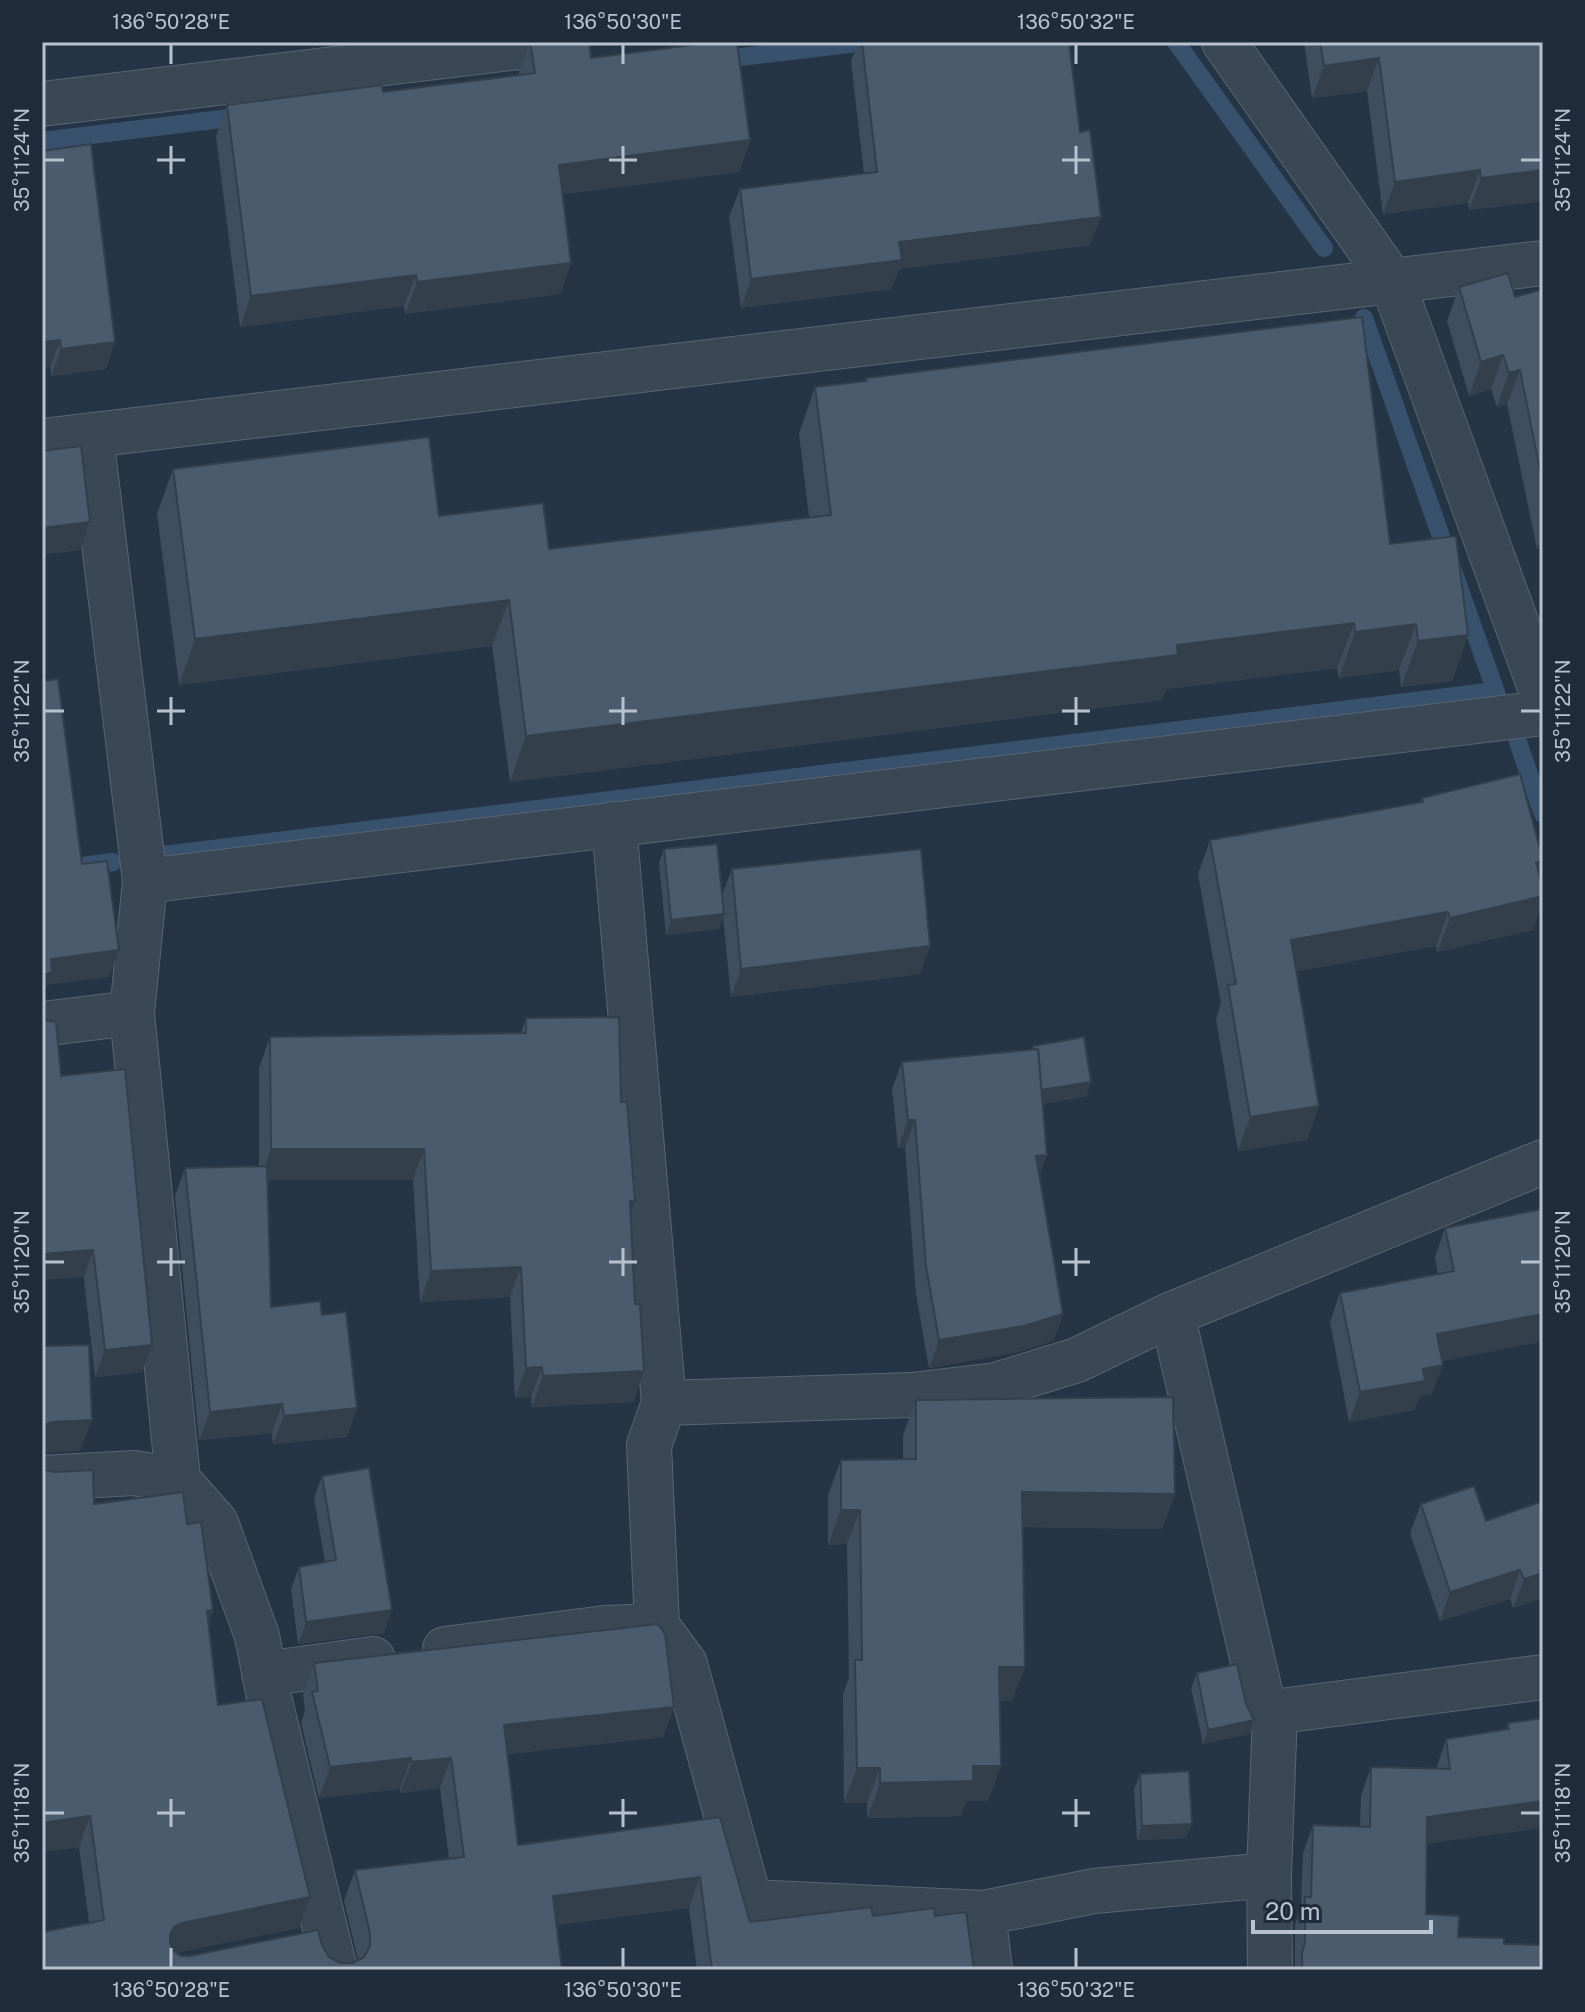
<svg xmlns="http://www.w3.org/2000/svg" width="1585" height="2012" viewBox="0 0 1585 2012" font-family="'Public Sans',sans-serif">
  <rect width="100%" height="100%" fill="#253546"/>
  <g fill="none" stroke-linecap="round" stroke-linejoin="round">
    <!-- stream -->
    <g stroke="#38526e" stroke-width="18">
      <path d="M1176 42 1324 248"/>
      <path d="M716 60 867 42"/>
      <path d="M42 141 246 116"/>
      <path d="M1364 318 1498 698"/>
      <path d="M1518 742 1543 814"/>
      <path d="M155 856 1495 691"/>
      <path d="M42 871 113 862"/>
    </g>
    <defs>
      <g id="minor">
        <path d="M1224 42 1392 281 1543 696"/>
        <path d="M42 104 560 42"/>
        <path d="M91 436 145 881 1543 713"/>
        <path d="M42 441 1543 263"/>
        <path d="M614 824 664 1403 912 1395 996 1385 1077 1360 1172 1314 1543 1162"/>
        <path d="M132 1013 178 1480"/>
        <path d="M42 1024 132 1013 145 881"/>
        <path d="M1172 1314 1265 1713 1543 1677"/>
        <path d="M42 1478 134 1473 178 1480 216 1523 257 1636 269 1697 335 1970"/>
        <path d="M657 1626 649 1445 664 1403"/>
        <path d="M445 1649 605 1628 657 1626 685 1664 750 1902 983 1913 990 1970"/>
        <path d="M264 1674 373 1659"/>
        <path d="M983 1913 1094 1891 1269 1875"/>
        <path d="M1270 1970 1269 1875 1275 1712"/>
      </g>
    </defs>
    <!-- minor casing -->
    <use href="#minor" stroke="#596572" stroke-width="46"/>
    <!-- minor -->
    <use href="#minor" stroke="#3a4755" stroke-width="44"/>
  </g>
  <!-- wall -->
  <g fill="#3f4e5e">
    <path d="M530 42 591 58 750 140 739 172 563 194 571 263 560 294 405 314 404 306 240 327 216 136 227 105 383 92 519 75V72Z"/>
    <path d="M858 42H1069L1090 245 899 269 891 289 741 308 729 217 740 189 864 173 851 62Z"/>
    <path d="M1304 42H1543V201L1469 210 1468 203 1383 214 1367 91 1312 98Z"/>
    <path d="M42 151 106 369 51 376Z"/>
    <path d="M1459 287 1515 297 1543 289V547L1537 549 1507 404 1497 407 1491 389 1469 396 1447 321Z"/>
    <path d="M866 378 1390 544 1468 635 1452 681 1401 687 1399 670 1339 678 1337 668 1166 689 1162 700 510 782 492 646 179 685 157 514 173 469 439 516 549 549 809 517 799 433 815 387 865 381Z"/>
    <path d="M1422 798 1539 872 1543 888V901L1533 930 1437 952 1436 946 1296 971 1307 1140 1238 1151 1216 1019 1221 1003 1198 874 1210 840 1420 802Z"/>
    <path d="M664 849 722 895 732 869 930 946 920 974 731 997 723 917 719 929 666 935 659 863Z"/>
    <path d="M526 1018 621 1102 635 1201 630 1214 635 1304 644 1371 633 1402 532 1407 531 1397 515 1398 510 1297 420 1302 413 1180H268L271 1307 322 1315 357 1408 347 1437 273 1444 272 1433 199 1440 175 1196 185 1168 259 1166V1068L270 1037 521 1033Z"/>
    <path d="M1033 1046 1091 1082 1086 1096 1043 1104 1039 1177 1063 1314 1053 1341 1014 1353 929 1368 916 1294 905 1147 898 1148 892 1089 902 1062 1032 1049Z"/>
    <path d="M61 1076 152 1345 142 1372 95 1377Z"/>
    <path d="M1543 1209V1341L1442 1361 1432 1394 1419 1397 1414 1410 1349 1422 1330 1322 1340 1293 1438 1274 1435 1257 1445 1228Z"/>
    <path d="M916 1400 1175 1494 1162 1529 1022 1527 1025 1667 1012 1701H1000L988 1801H966L961 1816 867 1818V1803H844L843 1694 849 1677 847 1544 828 1545V1495L841 1460 903 1459V1435Z"/>
    <path d="M42 1469 94 1504 187 1524 213 1610 209 1624 218 1705 299 1928 176 1952 181 1956 322 1945 329 1957 340 1963H353L358 1960 344 1901 355 1870 449 1859 440 1788 400 1793V1789L319 1798 301 1723 305 1711 303 1694 314 1663 674 1707 663 1737 507 1754 518 1845 720 1817 750 1922 873 1916H935L974 1970H697L689 1908 556 1925 562 1970H42L89 1923 79 1847 42 1852Z"/>
    <path d="M322 1476 384 1633 298 1644 291 1589 299 1567 325 1562 314 1498Z"/>
    <path d="M1421 1504 1486 1521 1543 1598 1513 1608 1510 1599 1440 1621 1410 1533Z"/>
    <path d="M1197 1673 1246 1704 1254 1720 1249 1734 1203 1744 1191 1688Z"/>
    <path d="M1543 1718 1427 1844 1426 1914 1458 1937 1504 1944 1543 1970H1295V1925L1301 1906 1303 1853 1313 1825 1360 1827 1361 1795 1371 1767 1436 1769 1446 1739 1506 1730 1508 1723Z"/>
    <path d="M1140 1774 1186 1838 1137 1840 1134 1789Z"/>
  </g>
  <!-- shaded-wall -->
  <g fill="#33404c">
    <path d="M1379 58 1367 91 1312 98 1324 66Z"/>
    <path d="M750 140 739 172 548 196 559 165Z"/>
    <path d="M1480 170 1468 203 1383 214 1395 182Z"/>
    <path d="M1543 170V201L1469 210 1481 178Z"/>
    <path d="M1101 217 1090 245 899 269 891 289 741 308 751 279 899 242Z"/>
    <path d="M571 263 560 294 405 314 417 282Z"/>
    <path d="M416 275 404 306 240 327 251 296Z"/>
    <path d="M60 340 50 367 42 368V342Z"/>
    <path d="M115 342 106 369 51 376 61 349Z"/>
    <path d="M1503 355 1491 389 1469 396 1481 362Z"/>
    <path d="M1520 370 1507 404 1497 407 1509 373Z"/>
    <path d="M90 522 80 550 42 555V528Z"/>
    <path d="M1543 531V547L1537 549Z"/>
    <path d="M509 600 492 646 179 685 195 639Z"/>
    <path d="M1354 623 1337 668 1166 689 1162 700 510 782 526 736 1177 645Z"/>
    <path d="M1416 624 1399 670 1339 678 1355 632Z"/>
    <path d="M1468 635 1452 681 1401 687 1418 641Z"/>
    <path d="M1543 861 1531 895 1536 863Z"/>
    <path d="M1543 896V901L1533 930 1437 952 1450 918Z"/>
    <path d="M1448 912 1436 946 1278 974 1291 940Z"/>
    <path d="M724 914 719 929 666 935 671 920Z"/>
    <path d="M930 946 920 974 731 997 741 969Z"/>
    <path d="M119 950 109 977 47 985 42 999V976L51 959Z"/>
    <path d="M1091 1082 1086 1096 1035 1105 1040 1091Z"/>
    <path d="M1319 1106 1307 1140 1238 1151 1250 1117Z"/>
    <path d="M908 1120H915L905 1147 898 1148Z"/>
    <path d="M271 1149H424L413 1180H260Z"/>
    <path d="M1047 1155 1037 1183 1036 1156Z"/>
    <path d="M630 1201H635L624 1232Z"/>
    <path d="M93 1250 84 1277 42 1280V1254Z"/>
    <path d="M521 1267 510 1297 420 1302 431 1271Z"/>
    <path d="M1063 1314 1053 1341 1014 1353 929 1368 939 1340Z"/>
    <path d="M1543 1314V1341L1426 1364 1437 1334Z"/>
    <path d="M152 1345 142 1372 95 1377 105 1350Z"/>
    <path d="M1443 1365 1432 1394 1419 1397 1414 1410 1349 1422 1360 1392 1423 1369Z"/>
    <path d="M542 1367 531 1397 515 1398 526 1368Z"/>
    <path d="M644 1371 633 1402 532 1407 543 1376Z"/>
    <path d="M282 1404 272 1433 199 1440 210 1412Z"/>
    <path d="M357 1408 347 1437 273 1444 284 1416Z"/>
    <path d="M92 1420 80 1451 42 1453V1426L52 1422Z"/>
    <path d="M1022 1492 1175 1494 1162 1529 1009 1527Z"/>
    <path d="M841 1510H860L847 1544 828 1545Z"/>
    <path d="M1520 1570 1510 1599 1440 1621 1450 1592Z"/>
    <path d="M1543 1573V1598L1513 1608 1524 1579Z"/>
    <path d="M213 1610 202 1641 207 1611Z"/>
    <path d="M392 1610 384 1633 298 1644 306 1622Z"/>
    <path d="M999 1667H1025L1012 1701H986Z"/>
    <path d="M674 1707 663 1737 493 1756 504 1725Z"/>
    <path d="M1254 1720 1249 1734 1203 1744 1208 1730Z"/>
    <path d="M411 1758 400 1789 319 1798 330 1767Z"/>
    <path d="M451 1758 440 1788 400 1793 412 1762Z"/>
    <path d="M973 1766H1001L988 1801H966L961 1816 867 1818 880 1783Z"/>
    <path d="M857 1768H880L867 1803H844Z"/>
    <path d="M1543 1801V1828L1417 1845 1427 1817Z"/>
    <path d="M90 1816 79 1847 42 1852V1823Z"/>
    <path d="M1192 1824 1186 1838 1137 1840 1142 1826Z"/>
    <path d="M700 1877 689 1908 541 1927 553 1896Z"/>
    <path d="M310 1897 299 1928 171 1954 163 1958 170 1935 174 1927 182 1923Z"/>
  </g>
  <!-- building -->
  <g fill="#495b6d" stroke="#33404c" stroke-width="2">
    <path d="M530 42H589L591 58 716 42H737L750 140 559 165 571 263 417 282 416 275 251 296 227 105 382 85 383 92 535 73Z"/>
    <path d="M862 42H1069L1080 132 1090 130 1101 217 899 242 902 260 751 279 740 189 877 172Z"/>
    <path d="M1320 42H1543V170L1481 178 1480 170 1395 182 1379 58 1324 66Z"/>
    <path d="M91 144 115 342 61 349 60 340 42 342V151Z"/>
    <path d="M1508 273 1515 297 1543 289V485L1520 370 1509 373 1503 355 1481 362 1459 287Z"/>
    <path d="M1362 317 1390 544 1456 536 1468 635 1418 641 1416 624 1355 632 1354 623 1177 645 1178 655 526 736 509 600 195 639 173 469 429 437 439 516 543 503 549 549 831 515 815 387 867 381 866 378Z"/>
    <path d="M81 446 90 522 42 528V451Z"/>
    <path d="M58 679 82 864 107 861 119 950 51 959 52 972 42 976V681Z"/>
    <path d="M1520 774 1543 860 1536 863 1543 888V896L1450 918 1448 912 1291 940 1319 1106 1250 1117 1228 985 1236 984 1210 840 1423 802 1422 798Z"/>
    <path d="M717 844 724 914 671 920 664 849Z"/>
    <path d="M921 849 930 946 741 969 732 869Z"/>
    <path d="M619 1017 621 1102H627L635 1201H630L635 1304H640L644 1371 543 1376 542 1367 526 1368 521 1267 431 1271 424 1149H271L270 1037 526 1033V1018Z"/>
    <path d="M42 1020 56 1022 61 1076 125 1069 152 1345 105 1350 93 1250 42 1254Z"/>
    <path d="M1084 1037 1091 1082 1041 1090 1038 1049H1033V1046Z"/>
    <path d="M1038 1049 1047 1155 1036 1156 1063 1314 1024 1326 939 1340 926 1266 915 1120H908L902 1062Z"/>
    <path d="M267 1166 271 1307 320 1301 322 1315 346 1312 357 1408 284 1416 282 1404 210 1412 185 1168Z"/>
    <path d="M1543 1209V1314L1437 1334 1443 1365 1423 1369 1425 1381 1360 1392 1340 1293 1454 1271 1445 1228Z"/>
    <path d="M89 1345 92 1420 52 1422 42 1426V1346Z"/>
    <path d="M1173 1397 1175 1494 1022 1492 1025 1667H999L1001 1766H973V1781L880 1783V1768H857L855 1660H862L860 1510H841V1460L916 1459V1400Z"/>
    <path d="M369 1468 392 1610 306 1622 299 1567 336 1560 322 1476Z"/>
    <path d="M42 1469 54 1472 93 1470 94 1504 183 1492 187 1524 201 1522 213 1610 207 1611 218 1705 262 1699 310 1897 182 1923 174 1927 170 1935V1943L174 1951 181 1956H190L318 1930 322 1945 329 1957 340 1963H353L364 1957 370 1946V1933L355 1870 464 1857 451 1758 412 1762 411 1758 330 1767 312 1692 318 1691 314 1663 658 1624 665 1634 674 1707 504 1725 518 1845 720 1817 750 1922 871 1907 873 1916 934 1908 935 1916 966 1912 974 1970H712L700 1877 553 1896 562 1970H42V1932L104 1920 90 1816 42 1823Z"/>
    <path d="M1474 1486 1486 1521 1543 1501V1573L1524 1579 1520 1570 1450 1592 1421 1504Z"/>
    <path d="M1237 1664 1246 1704 1254 1720 1208 1730 1197 1673Z"/>
    <path d="M1543 1718V1801L1427 1817 1426 1914 1459 1916 1458 1937 1504 1938V1944L1543 1945V1970H1302V1953L1305 1942V1897H1311L1313 1825 1370 1827 1371 1767 1450 1769 1446 1739 1509 1729 1508 1723Z"/>
    <path d="M1189 1771 1192 1824 1142 1826 1140 1774Z"/>
  </g>
  <!-- ticks -->
  <path fill="none" stroke="#b8c2ce" stroke-width="3" d="M171 44V64M623 44V64M1076 44V64M171 146V174M623 146V174M1076 146V174M44 160H64M157 160H185M609 160H637M1062 160H1090M1521 160H1541M171 697V725M623 697V725M1076 697V725M44 711H64M157 711H185M609 711H637M1062 711H1090M1521 711H1541M171 1248V1276M623 1248V1276M1076 1248V1276M44 1262H64M157 1262H185M609 1262H637M1062 1262H1090M1521 1262H1541M171 1799V1827M623 1799V1827M1076 1799V1827M44 1813H64M157 1813H185M609 1813H637M1062 1813H1090M1521 1813H1541M171 1948V1968M623 1948V1968M1076 1948V1968"/>
  <!-- border -->
  <rect width="1585" height="2012" fill="none" stroke="#1f2c3b" stroke-width="88"/>
  <!-- scale -->
  <path d="M1253 1920v12h178v-12" fill="none" stroke="#b8c2ce" stroke-width="4"/>
  <text x="1265" y="1920" font-size="24" fill="#b8c2ce" stroke="#1f2c3b" stroke-width="6" paint-order="stroke">20 m</text>
  <rect x="44" y="44" width="1497" height="1924" fill="none" stroke="#b8c2ce" stroke-width="3"/>
  <g font-size="20" text-anchor="middle" fill="#b8c2ce">
    <text x="171" y="29">136°50'28"E</text>
    <text x="623" y="29">136°50'30"E</text>
    <text x="1076" y="29">136°50'32"E</text>
    <text transform="translate(22 160) rotate(-90)" y="7">35°11'24"N</text>
    <text transform="translate(1563 160) rotate(-90)" y="7">35°11'24"N</text>
    <text transform="translate(22 711) rotate(-90)" y="7">35°11'22"N</text>
    <text transform="translate(1563 711) rotate(-90)" y="7">35°11'22"N</text>
    <text transform="translate(22 1262) rotate(-90)" y="7">35°11'20"N</text>
    <text transform="translate(1563 1262) rotate(-90)" y="7">35°11'20"N</text>
    <text transform="translate(22 1813) rotate(-90)" y="7">35°11'18"N</text>
    <text transform="translate(1563 1813) rotate(-90)" y="7">35°11'18"N</text>
    <text x="171" y="1997">136°50'28"E</text>
    <text x="623" y="1997">136°50'30"E</text>
    <text x="1076" y="1997">136°50'32"E</text>
  </g>
</svg>
